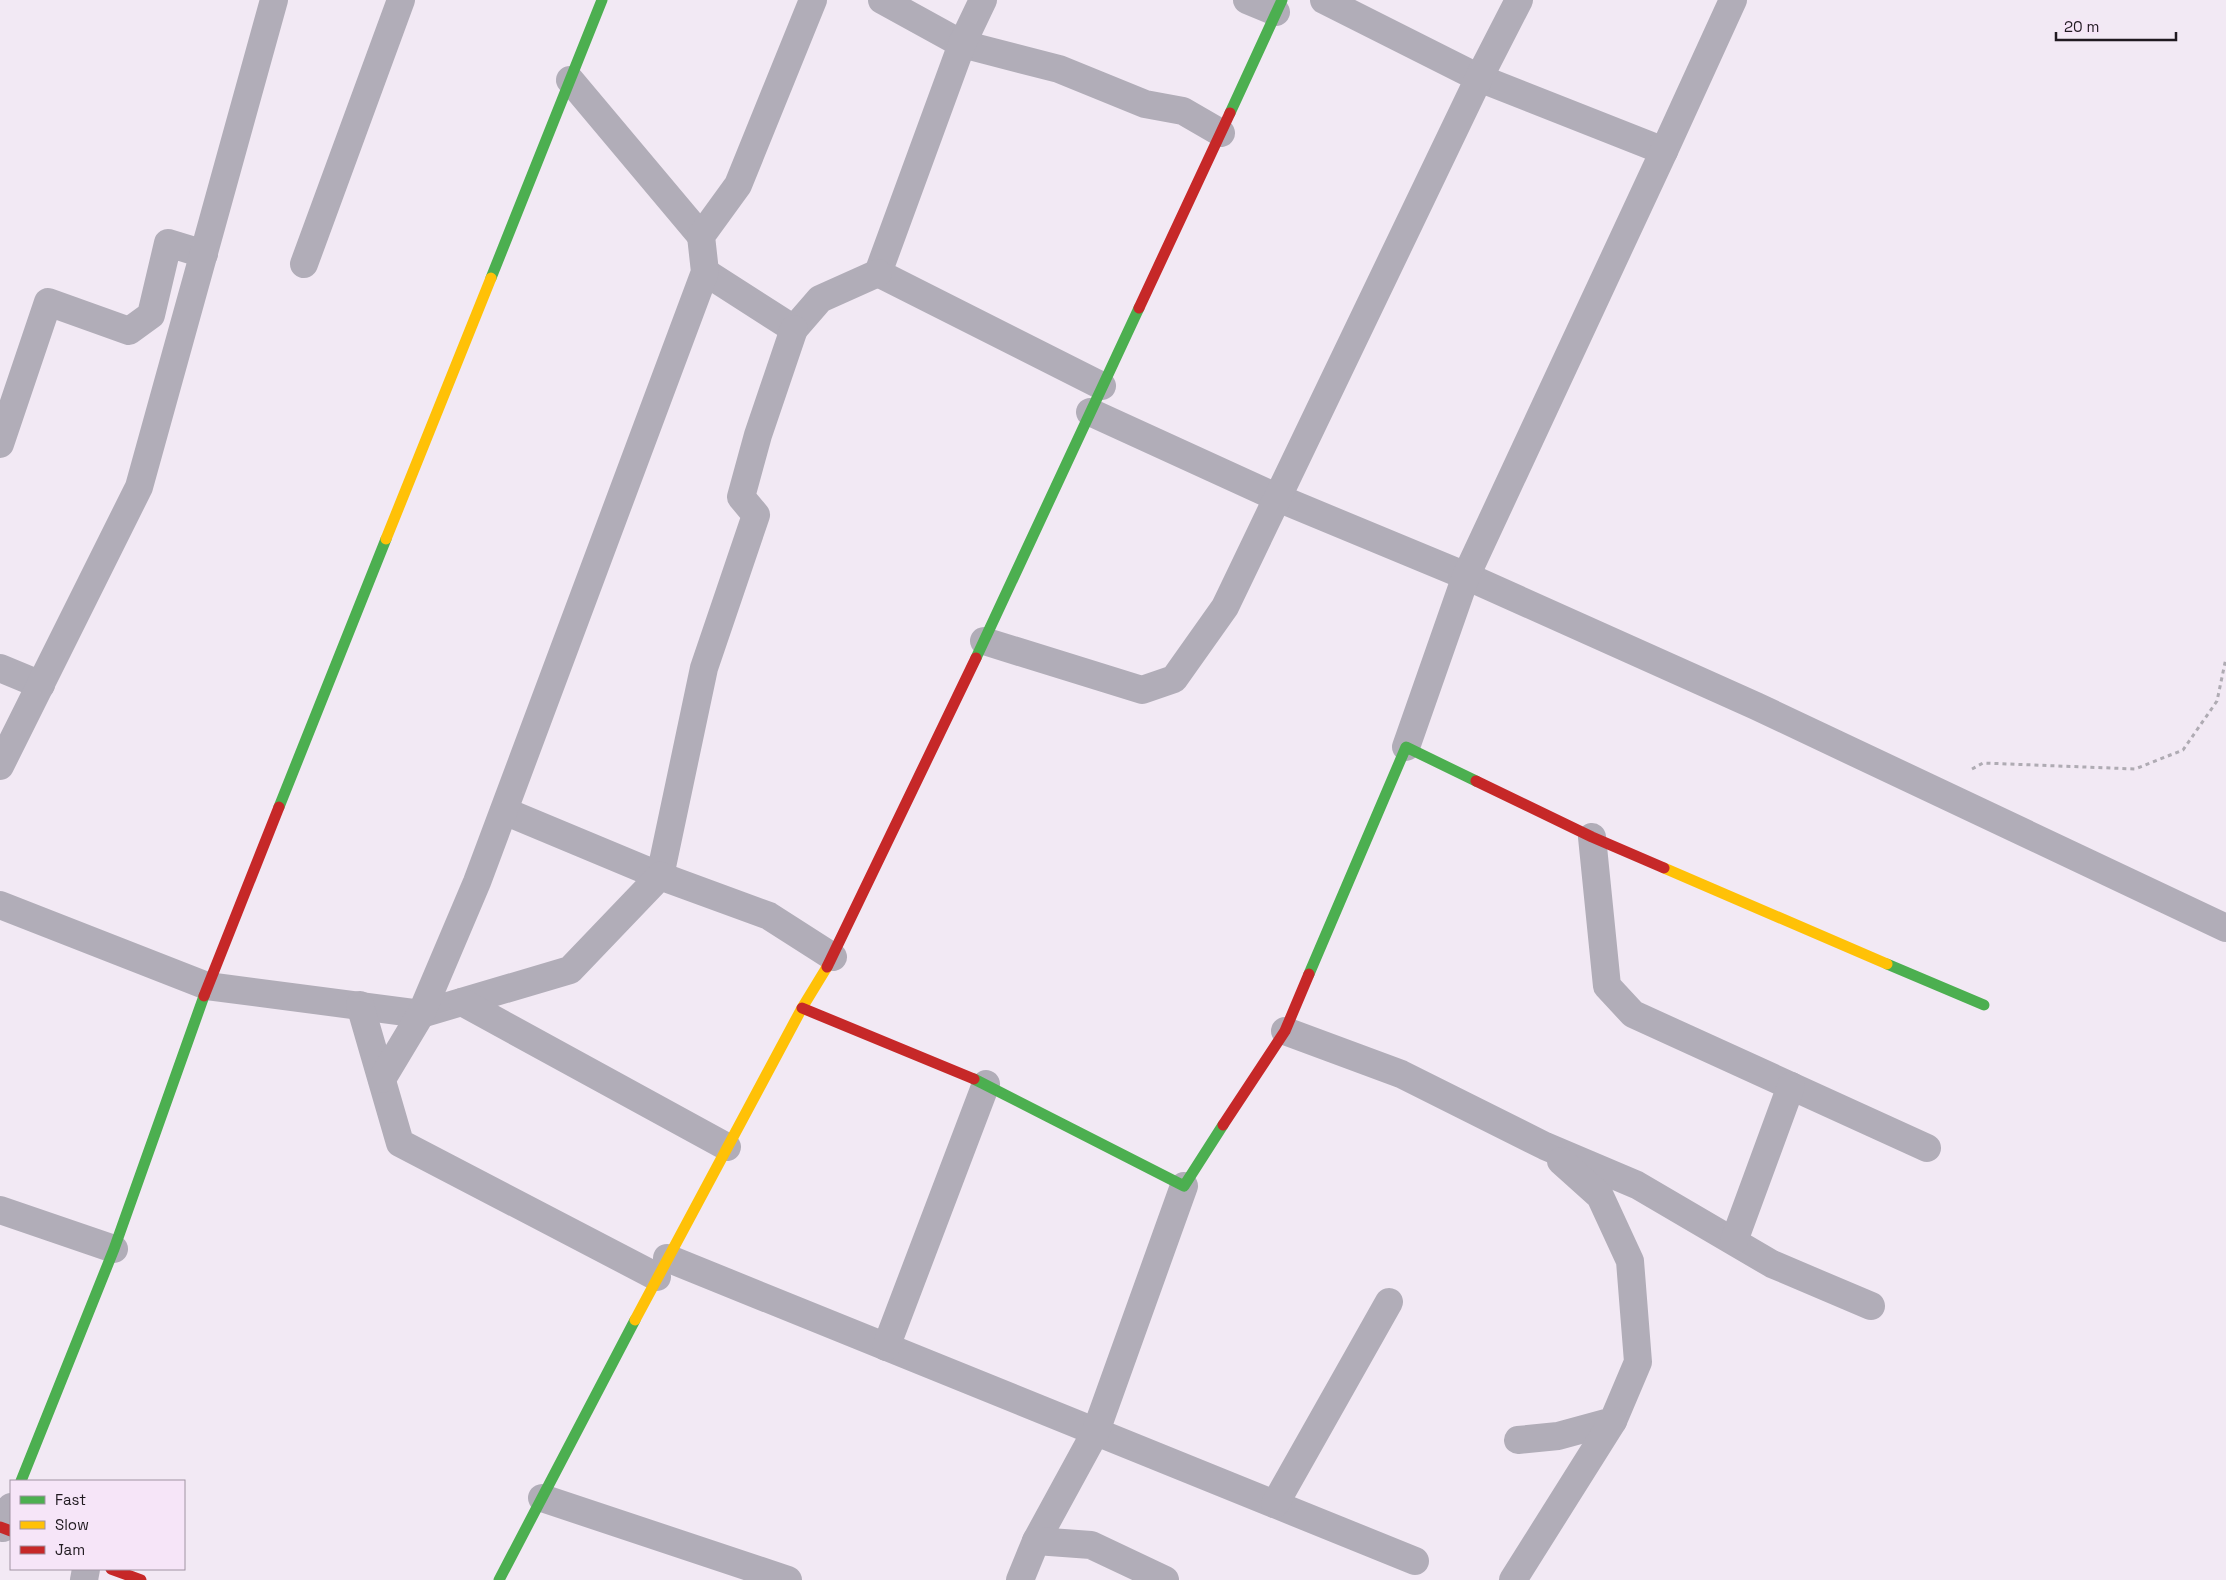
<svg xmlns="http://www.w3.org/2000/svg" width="2226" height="1580" viewBox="0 0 2226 1580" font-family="'Space Grotesk',sans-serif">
  <rect width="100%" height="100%" fill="#f2e9f4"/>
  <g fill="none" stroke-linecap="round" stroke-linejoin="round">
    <!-- path -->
    <path stroke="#afabb3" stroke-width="3" stroke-dasharray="4 4" stroke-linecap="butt" d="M1972 769 1983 763 2135 769 2183 750 2217 701 2226 658"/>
    <!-- street -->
    <g stroke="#b1adb8" stroke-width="28">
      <path d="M882 0 962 44 1059 69 1145 104 1183 111 1221 133"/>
      <path d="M983 0 962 44 878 273 1102 386"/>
      <path d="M1247 0 1276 12"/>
      <path d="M1324 0 1479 78 1664 151"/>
      <path d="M570 80 701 236"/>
      <path d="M304 264 401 0"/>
      <path d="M705 272 794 329 820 299 878 273"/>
      <path d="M1090 412 1278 498 1466 576 1756 706 2226 928"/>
      <path d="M0 444 48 302 129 331 151 315 168 243 204 254"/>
      <path d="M984 641 1142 690 1174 679 1225 607 1479 78 1519 0"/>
      <path d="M0 668 41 685"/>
      <path d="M1406 747 1466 576 1664 151 1733 0"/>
      <path d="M0 766 139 487 274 0"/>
      <path d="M504 811 660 876 704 668 756 515 741 497 758 435 794 329"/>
      <path d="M1592 837 1607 986 1633 1014 1927 1148"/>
      <path d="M0 905 207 986 421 1014 570 970 660 876 769 916 833 957"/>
      <path d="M462 1002 727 1147"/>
      <path d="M360 1005 400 1143 657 1277"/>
      <path d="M1285 1031 1401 1074 1545 1146 1637 1185 1772 1264 1871 1306"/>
      <path d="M382 1079 421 1014 477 882 705 272 701 236 738 185 813 0"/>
      <path d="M0 1210 114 1249"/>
      <path d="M1734 1241 1791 1086"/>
      <path d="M667 1258 1415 1561"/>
      <path d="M886 1347 986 1084"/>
      <path d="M1518 1440 1558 1436 1613 1421 1638 1362 1630 1261 1600 1196 1561 1161"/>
      <path d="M542 1498 788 1580"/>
      <path d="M1275 1504 1389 1302"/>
      <path d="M3 1528 11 1507"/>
      <path d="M1036 1541 1096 1431 1184 1186"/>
      <path d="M84 1580 86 1569"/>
      <path d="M1020 1580 1036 1541 1091 1545 1165 1580"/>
      <path d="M1513 1580 1613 1421"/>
    </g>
    <!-- fast -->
    <g stroke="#4caf50" stroke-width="11">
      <path d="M1230 113 1282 0"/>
      <path d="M491 278 602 0"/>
      <path d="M976 658 1139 308"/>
      <path d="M279 807 386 539"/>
      <path d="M1887 964 1984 1005"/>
      <path d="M1309 974 1406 747 1476 781"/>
      <path d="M974 1079 1184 1186 1223 1125"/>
      <path d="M21 1481 114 1249 204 996"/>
      <path d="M499 1580 635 1320"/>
    </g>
    <!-- slow -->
    <g stroke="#ffc107" stroke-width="11">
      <path d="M386 539 491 278"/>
      <path d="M1664 868 1887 964"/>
      <path d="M635 1320 802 1008 827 967"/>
    </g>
    <!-- jam -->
    <g stroke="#c62828" stroke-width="11">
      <path d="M1139 308 1230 113"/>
      <path d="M1476 781 1592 837 1664 868"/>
      <path d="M827 967 976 658"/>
      <path d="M204 996 279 807"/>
      <path d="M802 1008 974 1079"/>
      <path d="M1223 1125 1285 1031 1309 974"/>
      <path d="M0 1527 11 1531"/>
      <path d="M111 1569 141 1580"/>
    </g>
  </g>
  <!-- legend -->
  <rect x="10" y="1480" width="175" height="90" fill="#f6e5f8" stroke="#a094a2"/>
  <rect x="20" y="1496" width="25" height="8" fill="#4caf50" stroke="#a094a2"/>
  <text x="55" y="1505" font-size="15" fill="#201a20">Fast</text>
  <rect x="20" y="1521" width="25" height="8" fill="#ffc107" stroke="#a094a2"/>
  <text x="55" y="1530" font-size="15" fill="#201a20">Slow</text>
  <rect x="20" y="1546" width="25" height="8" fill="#c62828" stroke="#a094a2"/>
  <text x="55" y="1555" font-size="15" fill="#201a20">Jam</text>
  <!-- scale -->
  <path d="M2056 32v8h120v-8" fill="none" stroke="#201a20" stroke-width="2.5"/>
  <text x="2064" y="32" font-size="15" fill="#201a20" stroke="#f6e5f8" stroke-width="4" paint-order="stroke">20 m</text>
</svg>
